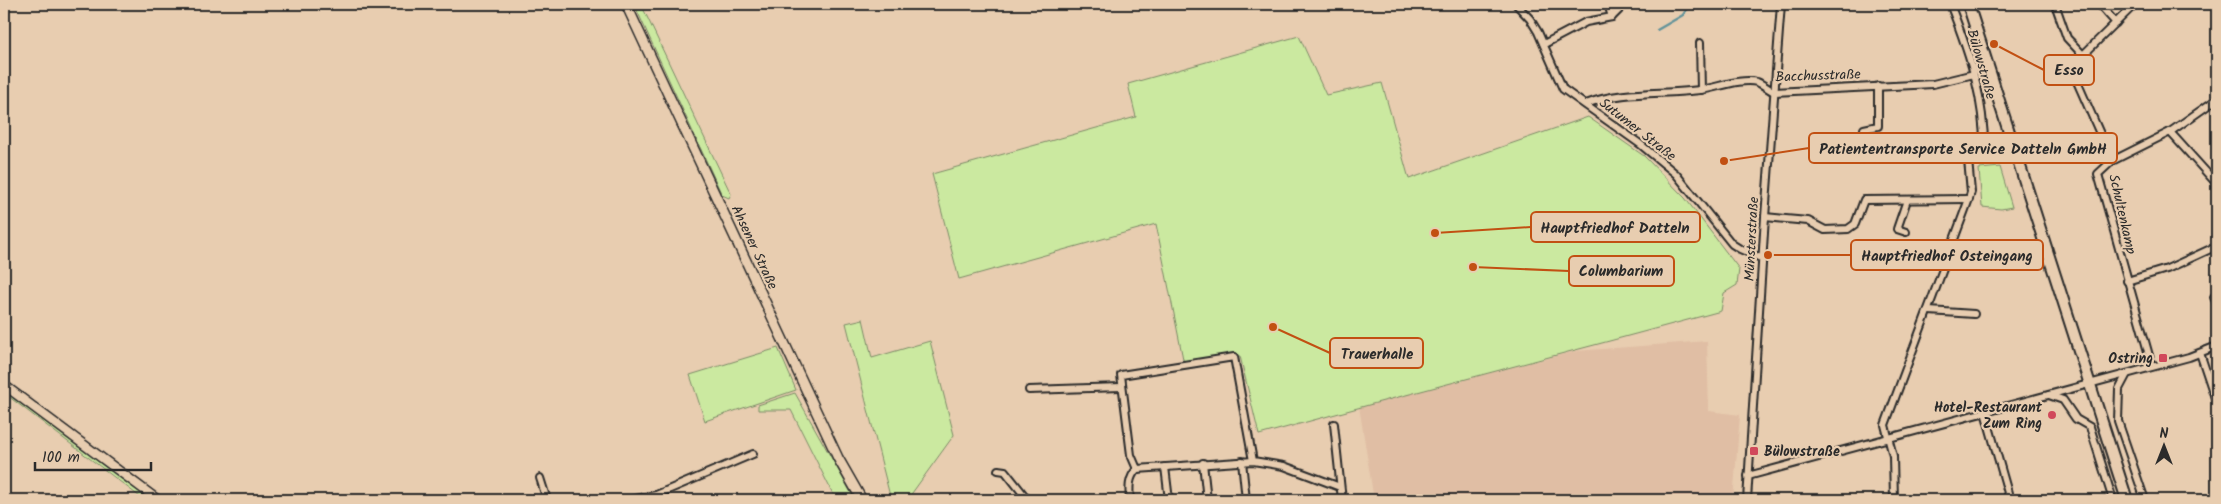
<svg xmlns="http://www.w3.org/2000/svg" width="2221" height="504" viewBox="0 0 2221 504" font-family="Kalam,sans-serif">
  <rect width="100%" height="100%" fill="#e8cdb0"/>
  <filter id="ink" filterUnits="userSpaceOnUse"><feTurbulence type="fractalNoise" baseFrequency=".02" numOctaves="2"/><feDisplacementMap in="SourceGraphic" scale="10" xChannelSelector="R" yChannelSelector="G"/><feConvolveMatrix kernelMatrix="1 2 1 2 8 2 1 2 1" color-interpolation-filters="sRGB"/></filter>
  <g filter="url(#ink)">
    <!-- built -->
    <path fill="#e0bea4" d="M1707 341 1709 411 1740 415 1733 500H1374L1359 406 1576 351Z"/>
    <!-- green -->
    <g fill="#cbe9a0" stroke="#7b8a66">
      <path d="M634 4H641L731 194 729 198 722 195Z"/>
      <path d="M1299 36 1326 95 1382 83 1409 179 1588 117 1644 156 1685 198 1739 269 1737 285 1724 293 1721 311C1567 353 1413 392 1259 435L1240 356 1184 364 1156 224 959 279 932 174 1136 117 1128 84Z"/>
      <path d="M2000 167 2012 207 2001 209 1982 207 1979 169Z"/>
      <path d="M863 319 872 358 930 341 954 435 907 500H891L846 323Z"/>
      <path d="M778 348 796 390 705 421 690 375Z"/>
      <path d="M4 379 95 449 99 462 123 471 141 484 150 500H144L8 396 4 393Z"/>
      <path d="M795 393 855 500H836L791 410H758V405Z"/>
    </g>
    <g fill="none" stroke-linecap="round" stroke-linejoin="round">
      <!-- stream -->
      <path stroke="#63939a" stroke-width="2.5" d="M1657 30 1683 15 1690 4"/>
      <defs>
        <g id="minor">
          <path d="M1516 4 1530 19 1538 32 1563 89 1640 144 1676 174 1732 244 1740 249 1763 259"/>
          <path d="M2055 4 2067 38 2083 55"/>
          <path d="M2099 4 2116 23"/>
          <path d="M1612 17 1625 4"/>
          <path d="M1700 43 1701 90"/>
          <path d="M1544 44 1586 22 1612 17 1608 4"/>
          <path d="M1586 104C1623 90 1661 95 1700 90 1717 88 1740 78 1757 82 1762 84 1769 89 1774 92L1933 84 1974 74"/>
          <path d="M1864 129 1878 126V86"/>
          <path d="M2170 132 2217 184"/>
          <path d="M2112 161 2075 77V67L2083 55 2135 4"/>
          <path d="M1765 217 1808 221 1825 230 1848 229 1855 224 1864 200 1969 199"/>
          <path d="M1906 232 1897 229 1907 200"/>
          <path d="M1946 263 1989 266"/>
          <path d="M2127 281 2167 269 2217 246"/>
          <path d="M2214 297 2217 304"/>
          <path d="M1929 311 1974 314"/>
          <path d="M2200 353 2217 404"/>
          <path d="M2152 366 2098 174 2112 161 2170 132 2217 99"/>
          <path d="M2127 374 2119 389 2118 421 2145 500"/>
          <path d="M1029 390 1121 387"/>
          <path d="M2049 395 2063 400 2076 419 2090 427 2113 500"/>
          <path d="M1985 412 2010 500"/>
          <path d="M1334 424 1342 500"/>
          <path d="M1242 461 1246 500"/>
          <path d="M1253 461 1234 357 1121 375 1131 455 1137 469 1253 461 1284 466 1340 487"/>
          <path d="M1203 463 1207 500"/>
          <path d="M1165 467 1169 500"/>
          <path d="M998 470 1005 471 1028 500"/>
          <path d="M1748 476 2189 357 2217 346"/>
          <path d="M540 478 547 500"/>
          <path d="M631 500 656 495 753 454"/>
          <path d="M1130 500C1129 489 1128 478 1137 469"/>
          <path d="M1747 500 1765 217 1781 4"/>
          <path d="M1894 500 1893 456 1885 425 1969 199 1971 192 1968 160 1984 158C1986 102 1970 55 1950 4"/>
        </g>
        <path id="tertiary" d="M4 385 158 500"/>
        <path id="secondary" d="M626 4 838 458 862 500"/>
        <path id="primary" d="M1968 4 2127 500"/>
      </defs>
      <!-- minor casing -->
      <use href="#minor" stroke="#2b2b2b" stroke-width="10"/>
      <!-- tertiary casing -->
      <use href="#tertiary" stroke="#2b2b2b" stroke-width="11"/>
      <!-- secondary casing -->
      <use href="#secondary" stroke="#2b2b2b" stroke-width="12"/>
      <!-- primary casing -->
      <use href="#primary" stroke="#2b2b2b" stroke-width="14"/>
      <!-- minor -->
      <use href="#minor" stroke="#e8cdb0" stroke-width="6"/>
      <!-- tertiary -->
      <use href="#tertiary" stroke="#e8cdb0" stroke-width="8"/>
      <!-- secondary -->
      <use href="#secondary" stroke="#e8cdb0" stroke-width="9"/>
      <!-- primary -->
      <use href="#primary" stroke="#e8cdb0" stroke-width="10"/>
    </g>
  </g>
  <!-- markers -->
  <g fill="#d1495b" stroke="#e8cdb0" stroke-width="2">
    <rect x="2158" y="353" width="10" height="10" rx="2.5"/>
    <circle cx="2052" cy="415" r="5"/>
    <rect x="1749" y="446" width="10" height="10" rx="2.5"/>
  </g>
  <g text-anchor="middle" stroke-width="4.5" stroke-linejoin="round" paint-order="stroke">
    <!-- street labels -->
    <g font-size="14" fill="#2b2b2b" stroke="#e8cdb0">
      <text transform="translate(1982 64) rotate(74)" y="5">Bülowstraße</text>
      <text transform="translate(1818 75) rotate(-2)" y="5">Bacchusstraße</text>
      <text transform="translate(1638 129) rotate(38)" y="5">Sutumer Straße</text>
      <text transform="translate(2123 214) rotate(77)" y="5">Schultenkamp</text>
      <text transform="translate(1751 239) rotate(-87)" y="5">Münsterstraße</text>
      <text transform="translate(755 247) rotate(65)" y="5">Ahsener Straße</text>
    </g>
    <!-- poi labels -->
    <g font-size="14" font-weight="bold" fill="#2b2b2b" stroke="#e8cdb0" text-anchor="end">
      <text x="2153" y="363">Ostring</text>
      <text x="2042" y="412">Hotel-Restaurant<tspan x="2042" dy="16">Zum Ring</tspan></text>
      <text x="1764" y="456" text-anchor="start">Bülowstraße</text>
    </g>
  </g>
  <!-- callouts -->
  <path fill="none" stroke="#c25012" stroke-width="2" d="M1994 44L2044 70M1724 161L1809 148M1435 233L1531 227M1768 255L1851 255M1473 267L1569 271M1273 327L1330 353"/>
  <g fill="#c25012" stroke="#e8cdb0" stroke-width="2">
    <circle cx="1994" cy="44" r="5"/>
    <circle cx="1724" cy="161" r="5"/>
    <circle cx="1435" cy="233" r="5"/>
    <circle cx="1768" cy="255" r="5"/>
    <circle cx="1473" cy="267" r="5"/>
    <circle cx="1273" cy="327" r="5"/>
  </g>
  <g fill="#e8cdb0" stroke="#c25012" stroke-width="2">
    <rect x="2044" y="55" width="50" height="30" rx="5"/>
    <rect x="1809" y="133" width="308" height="30" rx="5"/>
    <rect x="1531" y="212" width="169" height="30" rx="5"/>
    <rect x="1851" y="240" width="192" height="30" rx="5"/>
    <rect x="1569" y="256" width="105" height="30" rx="5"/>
    <rect x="1330" y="338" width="93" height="30" rx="5"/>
  </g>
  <g font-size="15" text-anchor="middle" font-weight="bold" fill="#2b2b2b">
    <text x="2069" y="75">Esso</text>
    <text x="1963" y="154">Patiententransporte Service Datteln GmbH</text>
    <text x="1615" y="233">Hauptfriedhof Datteln</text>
    <text x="1947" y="261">Hauptfriedhof Osteingang</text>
    <text x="1621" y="276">Columbarium</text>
    <text x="1377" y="359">Trauerhalle</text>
  </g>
  <!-- margin -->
  <rect width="2221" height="504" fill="none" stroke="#e8cdb0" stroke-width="20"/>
  <rect x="10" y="10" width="2201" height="484" fill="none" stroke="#2b2b2b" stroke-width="2" filter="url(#ink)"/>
  <!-- north arrow -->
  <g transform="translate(2164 446)" stroke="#e8cdb0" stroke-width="4" paint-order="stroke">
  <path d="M0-4L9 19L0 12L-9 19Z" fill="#2b2b2b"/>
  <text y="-8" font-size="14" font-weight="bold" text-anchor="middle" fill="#2b2b2b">N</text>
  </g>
  <!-- scale -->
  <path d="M35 462v8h116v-8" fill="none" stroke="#2b2b2b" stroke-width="2.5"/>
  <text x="42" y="462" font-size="15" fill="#2b2b2b" stroke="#e8cdb0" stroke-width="4" paint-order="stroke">100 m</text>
</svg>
